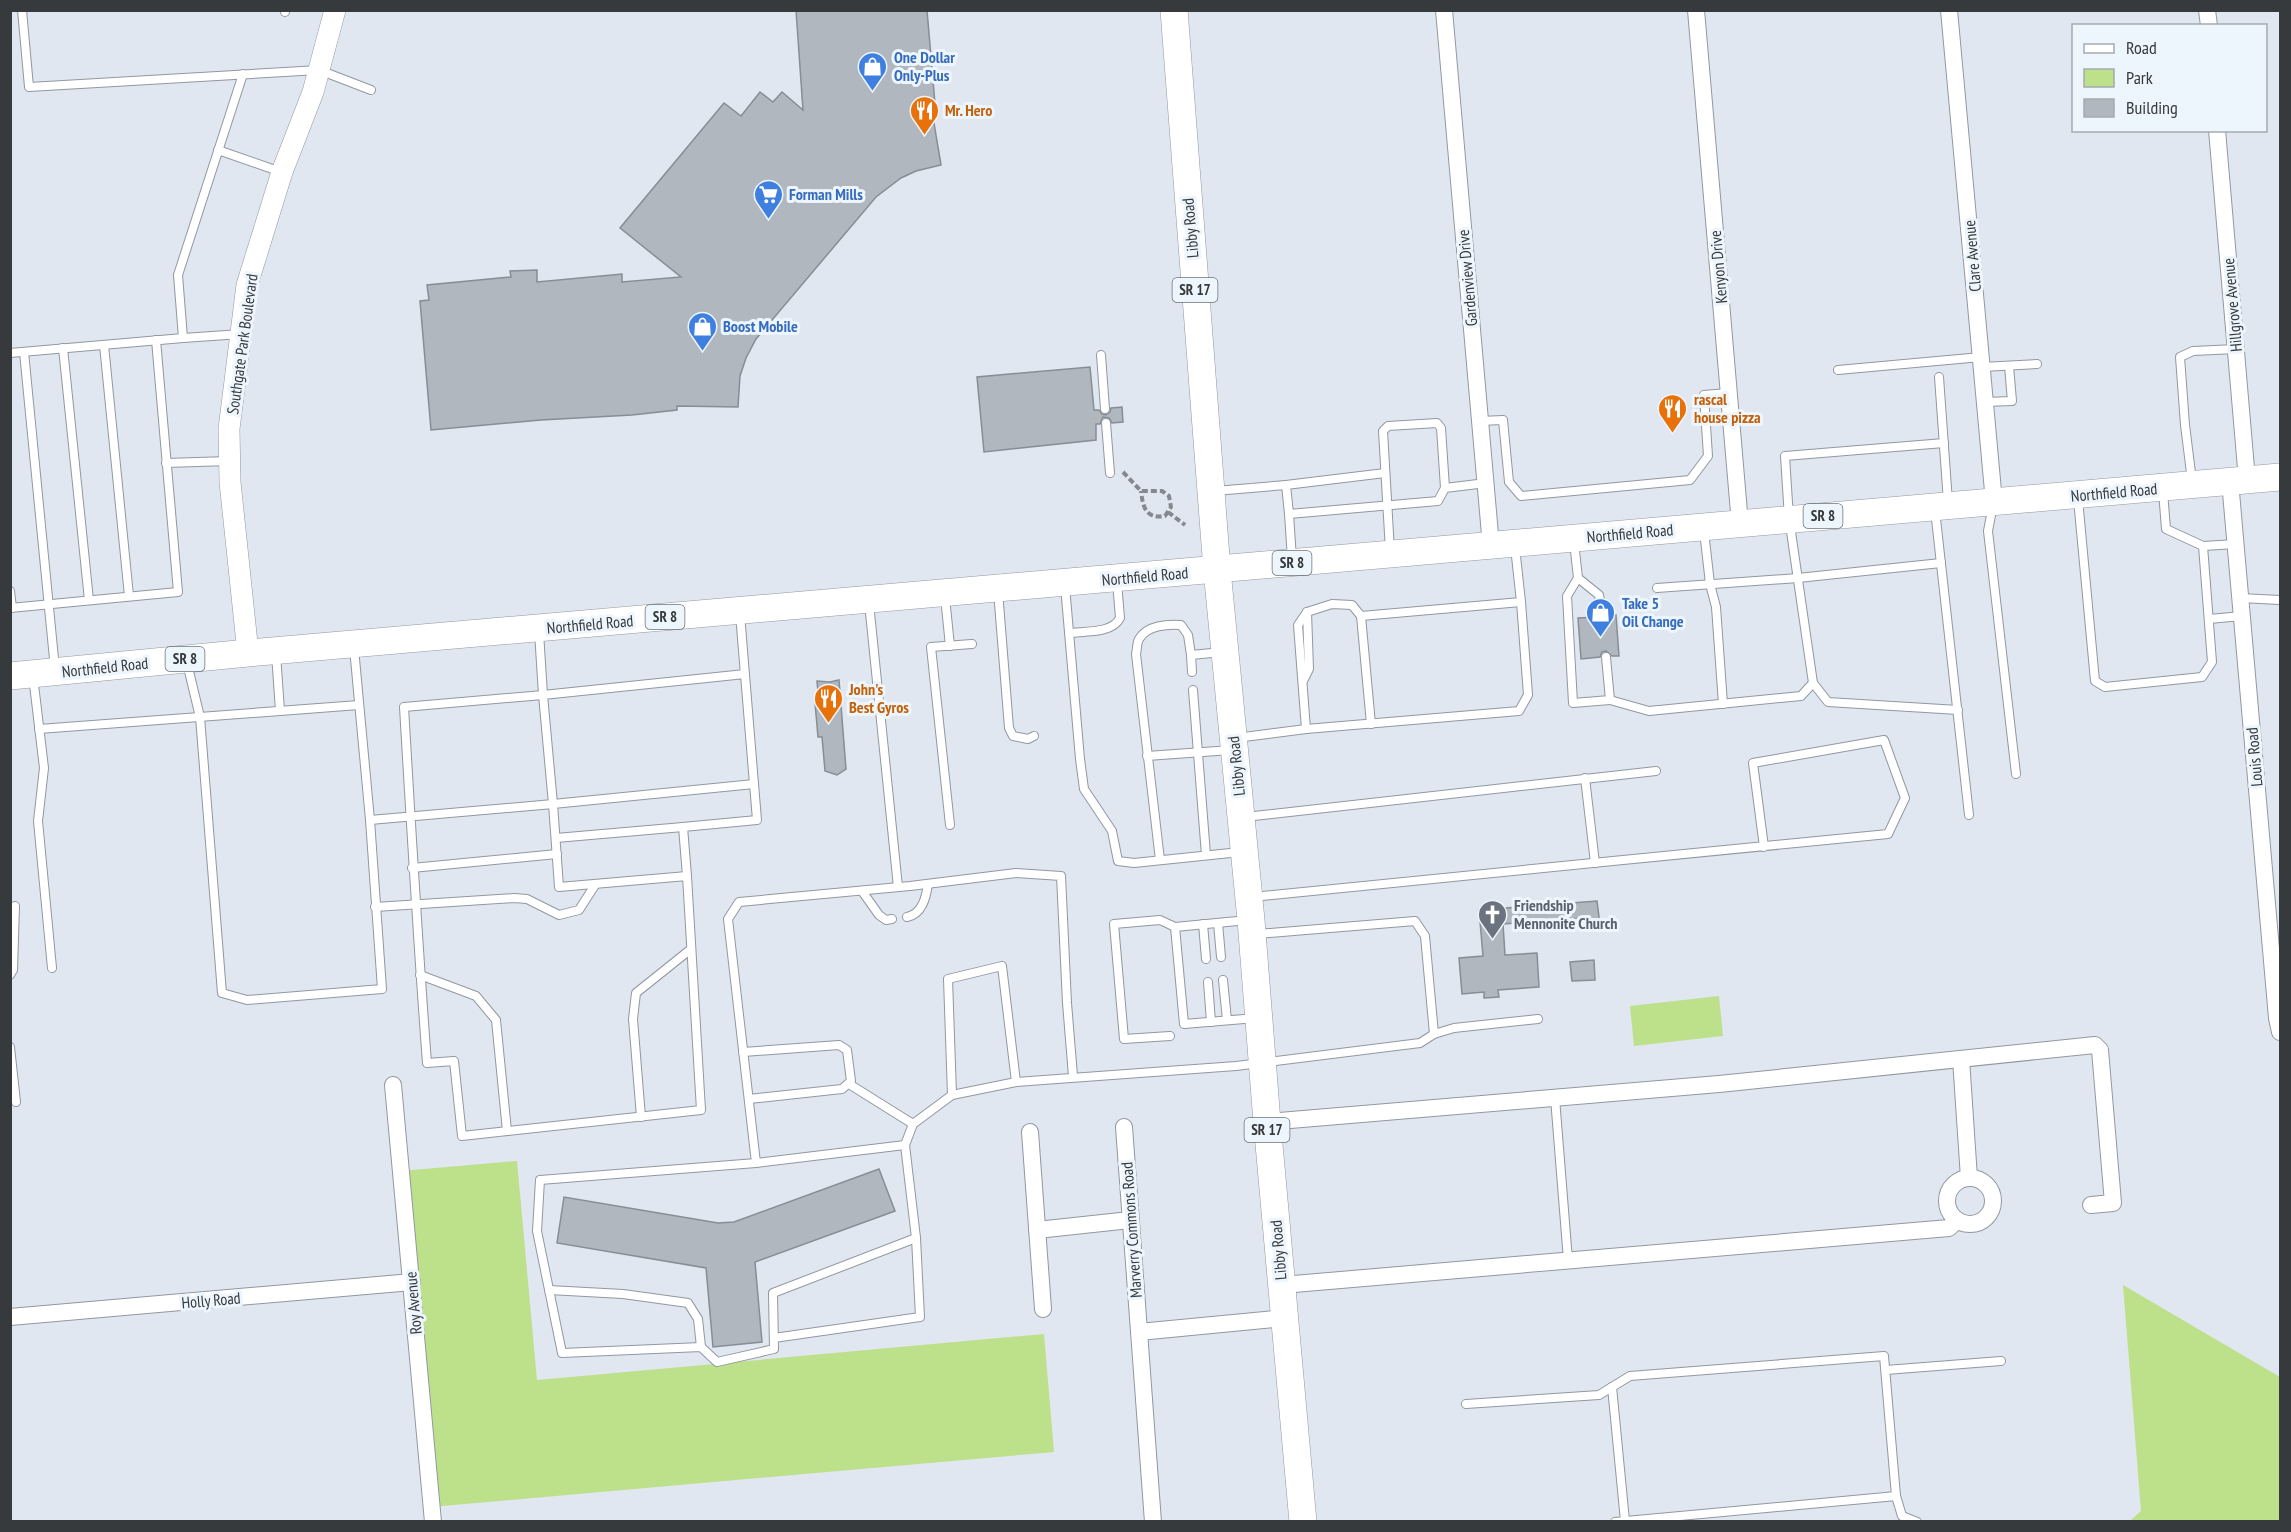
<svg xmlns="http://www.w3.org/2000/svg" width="2291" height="1532" viewBox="0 0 2291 1532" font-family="'PT Sans Narrow',sans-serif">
  <rect width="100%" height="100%" fill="#e0e7f0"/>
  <!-- green -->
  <g fill="#bde08b">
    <path d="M1719 996 1723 1036 1634 1046 1630 1006Z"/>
    <path d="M517 1161 537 1380 1044 1334 1054 1452 431 1507 401 1171Z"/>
    <path d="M2123 1285 2280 1377V1521H2130L2141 1511Z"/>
  </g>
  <!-- building -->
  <g fill="#b0b7bf" stroke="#868d95" stroke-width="1.5">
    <path d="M796 10H927L935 104 931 105 941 165 916 171 901 178 876 197 756 339 746 358 740 376 738 407 677 406V410L632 415 541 420 431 430 420 301 429 300 427 285 511 277 510 271 537 270V282L622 274V282L681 277 620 228 724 103 741 116 760 92 773 102 782 92 803 110Z"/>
    <path d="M1090 367 1094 410H1099L1102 414 1106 415 1110 412 1111 408 1122 407 1123 422 1112 423 1109 418 1103 417 1100 424H1096V440L984 452 977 377Z"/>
    <path d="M1616 615 1619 656H1612L1606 651 1602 652 1600 657 1581 659 1578 618 1597 617 1599 621 1604 622 1608 620 1609 616Z"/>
    <path d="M839 680 846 769 837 775 825 771 822 737H818L815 703H819L817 681 830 682Z"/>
    <path d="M1597 901 1600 925 1583 926 1582 918 1503 924 1505 955 1537 953 1539 987 1498 990 1499 997 1484 998V992L1462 994 1459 958 1483 956 1479 910Z"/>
    <path d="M1594 960 1595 980 1572 981 1570 962Z"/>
    <path d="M879 1169 895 1211 755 1262 762 1342 713 1347 706 1268 557 1243 564 1197 718 1223 734 1222Z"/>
  </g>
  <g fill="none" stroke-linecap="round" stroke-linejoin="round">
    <defs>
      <g id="service">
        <path d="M22 10 29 87 319 70 371 90"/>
        <path d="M285 10V12"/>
        <path d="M218 150 281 172"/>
        <path d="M241 334 183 338 178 275 243 74"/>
        <path d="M104 345 129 596"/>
        <path d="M63 348 89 600"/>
        <path d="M24 352 55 669"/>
        <path d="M10 353 183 338"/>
        <path d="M1101 355 1105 409"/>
        <path d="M1982 367 2037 364"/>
        <path d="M1838 370 1981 357"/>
        <path d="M1939 377 1948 502"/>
        <path d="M1985 402 2012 401 2009 366"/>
        <path d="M1480 421 1503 420 1509 482 1521 496 1690 480 1708 456 1704 395 1728 393"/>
        <path d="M1106 423 1110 473"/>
        <path d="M1944 443 1785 456 1789 518 1813 683 1828 702 1958 710"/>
        <path d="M166 463 229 461"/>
        <path d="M1385 473 1286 485 1289 514 1438 501 1445 488 1486 483"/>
        <path d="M2192 481 2185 425 2180 357 2193 351 2236 349"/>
        <path d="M1215 491 1286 485"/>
        <path d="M2078 499 2095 681 2105 687 2202 677 2212 662 2203 546 2166 529 2163 491"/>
        <path d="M1993 505 1988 531 2016 774"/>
        <path d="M1935 510 1969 815"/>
        <path d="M1289 514 1292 559"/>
        <path d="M1704 531 1710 584 1716 607 1723 704"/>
        <path d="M1574 542 1578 578"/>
        <path d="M2203 546 2236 544"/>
        <path d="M1390 551 1383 431 1388 426 1437 423 1441 428 1445 488"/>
        <path d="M1065 586 1080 759 1084 789 1112 831 1118 861 1134 863 1240 852"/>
        <path d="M1657 588 1798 578 1941 563"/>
        <path d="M10 591 12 608"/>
        <path d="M998 591 1009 728 1013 736 1028 739 1034 736"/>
        <path d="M945 597 950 646"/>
        <path d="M2240 598 2280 600"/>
        <path d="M869 603 898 887"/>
        <path d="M10 608 178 592 156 340"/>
        <path d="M740 614 754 784 553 804 543 695 745 674"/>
        <path d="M1361 616 1521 602 1515 547"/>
        <path d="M1603 616 1599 595 1578 578 1567 596 1573 703 1610 700 1606 657"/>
        <path d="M2209 619 2242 616"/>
        <path d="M1069 633C1084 631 1112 634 1120 618L1117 582"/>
        <path d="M276 654 280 711"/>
        <path d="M187 663 200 717 222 993 247 1000 382 989 370 820 354 648"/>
        <path d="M1192 672 1191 655 1222 652"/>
        <path d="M33 676 44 768 38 821 52 968"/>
        <path d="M1303 681 1309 669 1307 612"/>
        <path d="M1193 690 1206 855"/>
        <path d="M1610 700 1649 711 1801 696 1813 683"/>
        <path d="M39 729 359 705"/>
        <path d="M1306 729 1298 625 1307 612 1332 604 1352 605 1361 616 1371 724"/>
        <path d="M1236 738 1306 729 1519 711 1528 695 1521 602"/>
        <path d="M1147 756 1231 750"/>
        <path d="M1585 778 1595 863"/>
        <path d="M1245 817 1656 771"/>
        <path d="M370 820 553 804 559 887 687 876 701 1110 462 1136 454 1061 427 1063C418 945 411 826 404 707L543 695 539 632"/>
        <path d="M950 825 931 647 972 644"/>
        <path d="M556 838 683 827"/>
        <path d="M1160 860 1136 654C1137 650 1137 642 1139 639 1147 625 1168 624 1181 625L1188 635 1191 655"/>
        <path d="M412 868 557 854"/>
        <path d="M687 876 683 827 757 820 754 784"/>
        <path d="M862 891 879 915 886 920 892 919"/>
        <path d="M1252 897C1464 874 1676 856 1888 834L1905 798 1884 740 1753 763 1764 847"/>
        <path d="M375 907 514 898 527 899 559 915 579 910 595 885"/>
        <path d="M907 917C922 914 926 898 928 884"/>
        <path d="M1248 920 1175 927 1184 1024 1256 1018"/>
        <path d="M1218 923 1221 957"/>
        <path d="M1203 924 1206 959"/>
        <path d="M10 975 13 970 15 906"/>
        <path d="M420 975 476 996 496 1020 507 1131"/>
        <path d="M1223 980 1227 1020"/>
        <path d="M1208 982 1211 1022"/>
        <path d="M1434 1034 1454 1028 1538 1019"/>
        <path d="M1170 1036 1124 1039 1114 924 1160 920 1175 927"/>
        <path d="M10 1047 16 1102"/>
        <path d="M743 1052 839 1045 847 1050 851 1081 842 1089 749 1099"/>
        <path d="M849 1084 913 1124"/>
        <path d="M952 1095 948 979 1002 966 1016 1082"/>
        <path d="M1555 1098 1568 1260"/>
        <path d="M641 1117 633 1019 636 993 691 949"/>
        <path d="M905 1145 913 1124 952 1095 1016 1082 1236 1066 1420 1043 1434 1034 1425 936 1415 921 1257 934"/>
        <path d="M756 1163 905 1145 916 1238 773 1293 774 1349 717 1362 701 1347 562 1353 537 1231 540 1180 756 1163 728 919 739 902 910 886 1016 873 1061 876 1067 1003 1073 1076"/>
        <path d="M549 1290 623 1294 688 1303 698 1319 701 1347"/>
        <path d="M774 1338 920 1317 916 1238"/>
        <path d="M1886 1370 2001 1361"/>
        <path d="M1612 1387 1625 1521"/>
        <path d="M1466 1404 1599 1395 1630 1376 1884 1356 1896 1496"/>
        <path d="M1615 1522 1896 1496 1902 1516 1917 1522"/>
      </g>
      <g id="minor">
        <path d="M1444 10 1491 546"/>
        <path d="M1696 10 1740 524"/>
        <path d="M1949 10 1994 502"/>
        <path d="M2207 10 2209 26"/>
        <path d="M2217 130 2247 480"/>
        <path d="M2230 481 2277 1018 2280 1032"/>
        <path d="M1961 1059 1969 1178"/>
        <path d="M393 1085 433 1522"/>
        <path d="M1267 1122 1719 1084 2095 1045 2100 1050 2113 1203 2091 1205"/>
        <path d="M1124 1127 1153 1522"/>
        <path d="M1030 1132 1043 1309"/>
        <circle cx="1970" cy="1201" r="23"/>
        <path d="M1037 1230 1130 1220"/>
        <path d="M1282 1285 1949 1228 1957 1220"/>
        <path d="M10 1317 412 1282"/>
        <path d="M1139 1332 1285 1318"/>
      </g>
      <path id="tertiary" d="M248 653 230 482 229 429 247 285 282 172 313 92 335 10"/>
      <g id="primary">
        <path d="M1174 10 1217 570 1251 920 1267 1122 1303 1522"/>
        <path d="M10 676 248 653 2280 477"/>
      </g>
    </defs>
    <!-- service casing -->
    <use href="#service" stroke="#9198a0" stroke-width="10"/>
    <!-- minor casing -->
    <use href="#minor" stroke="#9198a0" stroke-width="18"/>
    <!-- tertiary casing -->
    <use href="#tertiary" stroke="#9198a0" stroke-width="22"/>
    <!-- primary casing -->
    <use href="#primary" stroke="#9198a0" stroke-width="28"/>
    <!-- path -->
    <g stroke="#84898f" stroke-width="4" stroke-dasharray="6 3" stroke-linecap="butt">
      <path d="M1123 472 1141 491H1162L1169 496 1171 507 1165 516C1146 519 1143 508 1141 491"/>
      <path d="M1168 512 1185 525"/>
    </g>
    <!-- service -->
    <use href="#service" stroke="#fff" stroke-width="8"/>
    <!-- minor -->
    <use href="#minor" stroke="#fff" stroke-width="16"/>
    <!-- tertiary -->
    <use href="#tertiary" stroke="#fff" stroke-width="21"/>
    <!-- primary -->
    <use href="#primary" stroke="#fff" stroke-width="27"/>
  </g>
  <!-- icons -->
  <defs>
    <symbol id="shop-pin" viewBox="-11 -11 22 30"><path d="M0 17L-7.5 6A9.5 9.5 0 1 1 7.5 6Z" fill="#3f7fe0" stroke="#edf5fd"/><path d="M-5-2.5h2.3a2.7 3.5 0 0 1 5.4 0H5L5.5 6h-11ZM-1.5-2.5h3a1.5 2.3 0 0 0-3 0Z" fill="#fff"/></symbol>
    <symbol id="restaurant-pin" viewBox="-11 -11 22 30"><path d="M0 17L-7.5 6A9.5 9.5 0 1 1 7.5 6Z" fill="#e8710a" stroke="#edf5fd"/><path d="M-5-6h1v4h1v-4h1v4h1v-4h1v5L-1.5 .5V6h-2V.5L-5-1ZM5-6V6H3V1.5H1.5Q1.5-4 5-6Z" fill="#fff"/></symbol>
    <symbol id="supermarket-pin" viewBox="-11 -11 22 30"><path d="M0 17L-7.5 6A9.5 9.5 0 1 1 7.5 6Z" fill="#3f7fe0" stroke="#edf5fd"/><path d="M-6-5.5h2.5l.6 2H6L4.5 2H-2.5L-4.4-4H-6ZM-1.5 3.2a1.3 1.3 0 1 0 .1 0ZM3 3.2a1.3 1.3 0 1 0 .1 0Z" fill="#fff"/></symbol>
    <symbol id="church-pin" viewBox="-11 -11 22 30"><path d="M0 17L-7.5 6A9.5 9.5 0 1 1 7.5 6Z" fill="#6b7280" stroke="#edf5fd"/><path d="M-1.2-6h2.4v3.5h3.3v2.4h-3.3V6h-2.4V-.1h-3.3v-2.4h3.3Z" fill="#fff"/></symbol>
  </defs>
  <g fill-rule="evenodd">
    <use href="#shop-pin" x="856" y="50" width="33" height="45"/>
    <use href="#restaurant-pin" x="908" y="94" width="33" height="45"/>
    <use href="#supermarket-pin" x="752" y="178" width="33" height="45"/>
    <use href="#shop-pin" x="686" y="310" width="33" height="45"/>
    <use href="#restaurant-pin" x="1656" y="392" width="33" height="45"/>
    <use href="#shop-pin" x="1584" y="596" width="33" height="45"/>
    <use href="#restaurant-pin" x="812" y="682" width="33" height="45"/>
    <use href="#church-pin" x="1476" y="898" width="33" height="45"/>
  </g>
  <g text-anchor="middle" stroke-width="6" stroke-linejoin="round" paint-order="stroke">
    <!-- shield labels -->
    <g fill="#edf5fd" stroke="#6e7277" stroke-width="1.5">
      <rect x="1172.5" y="278" width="45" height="24" rx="4.5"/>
      <rect x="1803.5" y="504" width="39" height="24" rx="4.5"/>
      <rect x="1272.5" y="551" width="39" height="24" rx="4.5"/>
      <rect x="645.5" y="605" width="39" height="24" rx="4.5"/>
      <rect x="165.5" y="647" width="39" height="24" rx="4.5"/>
      <rect x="1244.5" y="1118" width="45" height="24" rx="4.5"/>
    </g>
    <g font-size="15" font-weight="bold" fill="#373a3d">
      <text x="1195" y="295">SR 17</text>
      <text x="1823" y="521">SR 8</text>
      <text x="1292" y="568">SR 8</text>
      <text x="665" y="622">SR 8</text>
      <text x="185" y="664">SR 8</text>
      <text x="1267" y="1135">SR 17</text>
    </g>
    <!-- shop labels -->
    <g font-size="16" font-weight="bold" fill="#366cbe" stroke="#edf5fd" text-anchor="start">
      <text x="894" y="63">One Dollar<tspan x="894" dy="18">Only-Plus</tspan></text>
      <text x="789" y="200">Forman Mills</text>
      <text x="723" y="332">Boost Mobile</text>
      <text x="1622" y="609">Take 5<tspan x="1622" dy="18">Oil Change</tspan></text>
    </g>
    <!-- food labels -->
    <g font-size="16" font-weight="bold" fill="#c56008" stroke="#edf5fd" text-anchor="start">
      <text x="945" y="116">Mr. Hero</text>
      <text x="1694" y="405">rascal<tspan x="1694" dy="18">house pizza</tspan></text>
      <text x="849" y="695">John's<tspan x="849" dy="18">Best Gyros</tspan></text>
    </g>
    <!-- street labels -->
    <g font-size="16" fill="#373a3d" stroke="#edf5fd">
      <text transform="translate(1190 228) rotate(-95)" y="6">Libby Road</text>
      <text transform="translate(1972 256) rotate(-95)" y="6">Clare Avenue</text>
      <text transform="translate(1718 267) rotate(-95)" y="6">Kenyon Drive</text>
      <text transform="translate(1467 278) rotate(-95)" y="6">Gardenview Drive</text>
      <text transform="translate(2232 305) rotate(-95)" y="6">Hillgrove Avenue</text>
      <text transform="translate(242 344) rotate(-82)" y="6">Southgate Park Boulevard</text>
      <text transform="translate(2114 492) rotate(-5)" y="6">Northfield Road</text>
      <text transform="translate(1630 533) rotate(-5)" y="6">Northfield Road</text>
      <text transform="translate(1145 576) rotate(-5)" y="6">Northfield Road</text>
      <text transform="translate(590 624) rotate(-5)" y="6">Northfield Road</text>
      <text transform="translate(105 667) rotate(-6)" y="6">Northfield Road</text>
      <text transform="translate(2254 757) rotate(-95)" y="6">Louis Road</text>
      <text transform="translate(1236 766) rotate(-96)" y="6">Libby Road</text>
      <text transform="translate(1131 1230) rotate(-94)" y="6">Marverry Commons Road</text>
      <text transform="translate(1278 1250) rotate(-95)" y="6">Libby Road</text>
      <text transform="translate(211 1300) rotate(-5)" y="6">Holly Road</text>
      <text transform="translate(413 1303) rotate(-95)" y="6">Roy Avenue</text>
    </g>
    <!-- worship labels -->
    <g font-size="16" font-weight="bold" fill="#5b616d" stroke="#edf5fd" text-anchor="start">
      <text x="1514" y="911">Friendship<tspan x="1514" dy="18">Mennonite Church</tspan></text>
    </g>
  </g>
  <!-- border -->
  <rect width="2291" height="1532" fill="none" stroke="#373a3d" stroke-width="24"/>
  <!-- legend -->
  <rect x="2072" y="24" width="195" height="108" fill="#edf5fd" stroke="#a4aab0" stroke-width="1.5"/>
  <rect x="2084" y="44" width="30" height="9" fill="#ffffff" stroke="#a4aab0" stroke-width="1.5"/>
  <text x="2126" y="54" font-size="18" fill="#373a3d">Road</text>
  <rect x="2084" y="69" width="30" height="18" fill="#bde08b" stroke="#a4aab0" stroke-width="1.5"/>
  <text x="2126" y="84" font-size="18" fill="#373a3d">Park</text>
  <rect x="2084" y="99" width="30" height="18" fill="#b0b7bf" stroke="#a4aab0" stroke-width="1.5"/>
  <text x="2126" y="114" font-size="18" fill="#373a3d">Building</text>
</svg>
